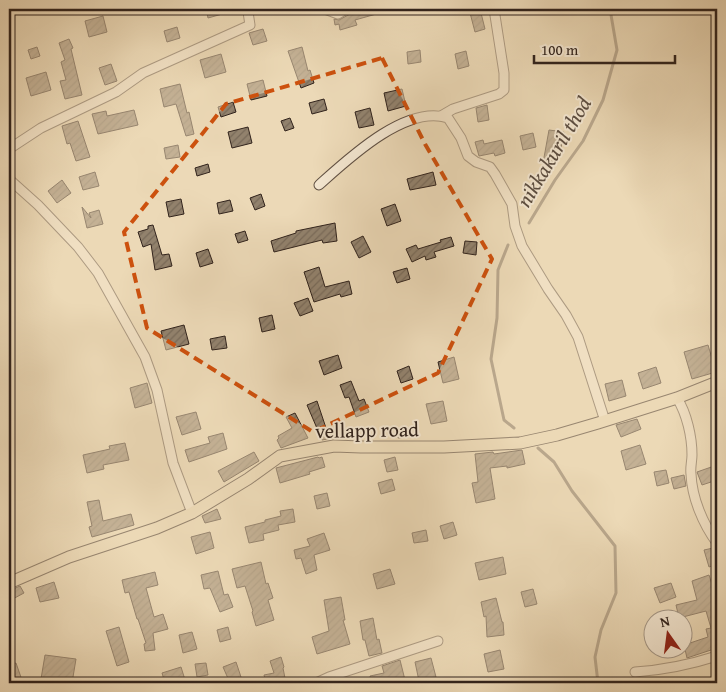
<svg xmlns="http://www.w3.org/2000/svg" width="726" height="692" viewBox="0 0 726 692" font-family="'Gentium Book Plus',serif">
  <defs>
    <pattern id="building-hatch" width="6" height="6" patternUnits="userSpaceOnUse" patternTransform="scale(1.25)"><rect width="6" height="6" fill="#92826d"/><path d="M-1 1l2-2M0 6l6-6M5 7l2-2" fill="none" stroke="#786a59"/></pattern>
  </defs>
  <rect width="100%" height="100%" fill="#ecd9b7"/>
  <filter id="stains"><feTurbulence type="fractalNoise" baseFrequency=".004" numOctaves="4"/><feColorMatrix values="0 0 0 0 .2 0 0 0 0 .09 0 0 0 0 .02 0 0 0 .5 -.17"/></filter>
  <radialGradient id="worn" r=".72"><stop offset=".6" stop-color="#630" stop-opacity="0"/><stop offset="1" stop-color="#630" stop-opacity=".3"/></radialGradient>
  <g fill="none" stroke-linecap="round" stroke-linejoin="round">
    <!-- stream -->
    <g stroke="#7b6b59" stroke-width="3">
      <path d="M529 223 555 180 583 141 603 100 617 50 610 9"/>
      <path d="M508 245 498 270 497 318 491 359 504 420 514 428"/>
      <path d="M538 448 554 462 572 491 615 546 616 593 601 630 595 657 598 683"/>
    </g>
  </g>
  <!-- building -->
  <g fill="url(#building-hatch)" stroke="#31231c">
    <path d="M206 9H233V11L208 18Z"/>
    <path d="M366 9H387V11L355 20 357 25 340 30 339 24 335 25 334 19 339 20 350 14Z"/>
    <path d="M469 9H480L485 29 475 32Z"/>
    <path d="M103 16 107 32 89 37 85 21Z"/>
    <path d="M177 27 180 38 167 42 164 31Z"/>
    <path d="M263 29 267 41 253 45 249 33Z"/>
    <path d="M69 39 73 48 71 49 82 95 65 99 60 81 66 80 61 62 65 60 59 43Z"/>
    <path d="M37 47 40 56 31 59 28 50Z"/>
    <path d="M302 47 308 71 310 70 314 83 301 88 288 51Z"/>
    <path d="M420 50 421 62 408 64 407 52Z"/>
    <path d="M466 51 469 66 458 69 455 54Z"/>
    <path d="M221 54 226 72 205 78 200 60Z"/>
    <path d="M111 64 117 81 105 85 99 68Z"/>
    <path d="M46 72 51 90 31 96 26 78Z"/>
    <path d="M263 80 267 96 251 100 247 84Z"/>
    <path d="M180 84 187 113 189 112 194 134 186 136 176 104 164 107 160 89Z"/>
    <path d="M402 89 406 106 388 111 384 93Z"/>
    <path d="M324 99 327 110 312 114 309 103Z"/>
    <path d="M233 102 236 112 221 117 218 107Z"/>
    <path d="M487 105 489 120 478 122 476 108Z"/>
    <path d="M370 108 374 125 359 128 355 112Z"/>
    <path d="M134 110 138 125 98 134 92 114 106 111 107 116Z"/>
    <path d="M290 118 294 128 285 131 281 121Z"/>
    <path d="M78 121 90 157 76 161 70 143 67 144 62 126Z"/>
    <path d="M248 127 252 143 232 148 228 132Z"/>
    <path d="M549 130 564 132 561 148 555 146 552 164 543 163Z"/>
    <path d="M533 133 536 147 523 150 520 136Z"/>
    <path d="M483 140 484 144 502 140 505 153 495 156 494 153 479 156 475 142Z"/>
    <path d="M178 145 180 157 166 159 164 148Z"/>
    <path d="M208 164 210 172 197 176 195 168Z"/>
    <path d="M95 172 99 186 83 190 79 177Z"/>
    <path d="M433 172 436 185 410 190 407 179Z"/>
    <path d="M62 180 71 193 57 203 48 191Z"/>
    <path d="M261 194 265 206 255 210 250 198Z"/>
    <path d="M181 199 184 214 169 217 166 202Z"/>
    <path d="M230 200 233 211 219 214 217 203Z"/>
    <path d="M395 204 401 221 387 226 381 209Z"/>
    <path d="M82 207 91 218 89 213 99 210 103 224 87 228Z"/>
    <path d="M335 223 337 241 323 243 322 240 274 252 271 241 296 233V231Z"/>
    <path d="M153 225 162 255 169 254 172 266 155 270 151 244 143 247 138 232 148 229V226Z"/>
    <path d="M245 231 248 240 238 243 235 234Z"/>
    <path d="M363 236 371 252 359 258 351 242Z"/>
    <path d="M451 237 454 246 434 252 436 257 426 260 425 256 412 262 406 249 416 245 418 249 441 242 440 240Z"/>
    <path d="M465 241 477 242 476 255 463 253Z"/>
    <path d="M208 249 213 263 200 267 196 253Z"/>
    <path d="M319 267 325 287 349 281 352 294 341 297 340 294 314 302 304 272Z"/>
    <path d="M407 268 410 279 397 283 393 272Z"/>
    <path d="M308 298 313 311 300 316 294 303Z"/>
    <path d="M272 315 275 329 262 332 259 318Z"/>
    <path d="M184 325 189 344 166 350 161 331Z"/>
    <path d="M225 336 227 348 212 350 210 339Z"/>
    <path d="M708 345 716 372 692 379 684 352Z"/>
    <path d="M338 355 342 368 324 375 319 361Z"/>
    <path d="M454 357 459 379 443 383 438 362Z"/>
    <path d="M409 366 413 379 401 383 397 371Z"/>
    <path d="M656 367 661 383 643 389 638 373Z"/>
    <path d="M622 380 626 396 609 401 605 384Z"/>
    <path d="M351 381 359 401 364 399 369 412 356 417 349 397 345 398 340 385Z"/>
    <path d="M147 383 152 403 135 408 130 388Z"/>
    <path d="M317 401 327 431 332 430 333 438 322 440 307 405Z"/>
    <path d="M443 401 447 421 431 424 426 404Z"/>
    <path d="M196 412 201 429 182 435 176 417Z"/>
    <path d="M295 413 308 438 281 448 277 440 279 438 278 436 292 428 286 417Z"/>
    <path d="M637 419 641 429 621 437 616 425Z"/>
    <path d="M407 428 408 437 398 438 397 429Z"/>
    <path d="M223 433 227 449 189 462 185 450 210 443 208 437Z"/>
    <path d="M125 443 129 460 103 465 104 469 87 473 83 455 110 449 109 446Z"/>
    <path d="M640 445 646 464 626 470 621 451Z"/>
    <path d="M522 450 525 464 507 468V466L490 468 495 499 476 503 472 483 478 482 475 454 493 452 494 454Z"/>
    <path d="M254 452 259 461 224 482 218 471Z"/>
    <path d="M318 457 319 458 322 457 325 467 309 472 310 474 280 483 276 468Z"/>
    <path d="M395 457 398 470 387 472 384 460Z"/>
    <path d="M717 465V480L702 485 697 472Z"/>
    <path d="M666 470 669 483 657 486 654 472Z"/>
    <path d="M684 475 686 486 674 489 671 478Z"/>
    <path d="M392 479 395 490 381 494 378 483Z"/>
    <path d="M327 493 330 506 317 509 314 496Z"/>
    <path d="M99 500 103 521 131 514 134 525 92 537 89 527 92 526 87 502Z"/>
    <path d="M217 509 221 519 205 523 202 516Z"/>
    <path d="M293 509 295 522 278 525 279 530 263 534 264 540 249 543 245 527 265 522V520L281 516 280 511Z"/>
    <path d="M453 522 457 535 444 539 440 526Z"/>
    <path d="M426 530 428 541 414 543 412 533Z"/>
    <path d="M210 532 214 548 196 554 191 537Z"/>
    <path d="M324 533 330 550 314 555 317 570 306 574 301 558 296 559 294 550 310 546 307 539Z"/>
    <path d="M713 548 717 551V564L709 567 704 550Z"/>
    <path d="M503 557 506 574 479 580 475 563Z"/>
    <path d="M261 562 266 584 268 583 273 598 268 600 274 620 256 626 252 612 253 611 245 586 237 588 232 569Z"/>
    <path d="M390 569 395 584 377 589 373 574Z"/>
    <path d="M218 571 224 595 228 594 233 607 220 612 210 588 204 589 201 575Z"/>
    <path d="M155 572 158 585 146 588 154 617 163 614 168 629 153 633 155 650 145 651 144 644 146 643 138 619H137L129 592 125 593 122 580Z"/>
    <path d="M709 575 715 594 717 593V648L687 658 684 645 708 637 706 629 711 628 706 611 679 618 676 605 697 600 692 581Z"/>
    <path d="M54 582 59 598 40 602 36 588Z"/>
    <path d="M671 583 676 597 660 603 654 588Z"/>
    <path d="M20 586 24 593 9 601V591Z"/>
    <path d="M533 589 537 604 525 607 521 592Z"/>
    <path d="M341 597 345 620H343L350 644 317 654 312 637 329 631 324 600Z"/>
    <path d="M496 598 502 622H503L504 635 487 637 486 616 484 617 481 602Z"/>
    <path d="M373 618 377 640 379 639 382 653 369 656 365 640H363L360 621Z"/>
    <path d="M119 627 129 662 117 666 106 631Z"/>
    <path d="M228 627 231 639 220 642 217 630Z"/>
    <path d="M192 632 197 649 183 653 179 635Z"/>
    <path d="M500 650 504 669 488 672 484 654Z"/>
    <path d="M45 655 76 659 72 683 41 679Z"/>
    <path d="M281 657 284 667 283 668 286 683H266L264 675 274 673 270 661Z"/>
    <path d="M431 658 436 677 419 681 415 662Z"/>
    <path d="M400 660 405 680 392 683H371L370 676 384 673 382 666Z"/>
    <path d="M236 662 243 683H230L223 667Z"/>
    <path d="M16 663 23 683H9V665Z"/>
    <path d="M206 663 208 675 197 677 195 664Z"/>
    <path d="M181 667 186 683H165L162 673Z"/>
  </g>
  <g fill="none" stroke-linecap="round" stroke-linejoin="round">
    <defs>
      <g id="minor">
        <path d="M325 9 338 14 346 9"/>
        <path d="M441 116 453 109 499 94 504 90V73L494 9"/>
        <path d="M9 149 41 128 116 92 143 73 250 25 248 12 245 9"/>
        <path d="M9 179 38 205 78 247 98 273 145 357 157 390 173 463 192 513"/>
        <path d="M319 185C348 159 406 104 448 118L461 138 468 156 476 162 490 167 495 174 512 204 515 226 522 246 548 289 566 315 578 337 605 421"/>
        <path d="M677 398C687 414 692 437 692 455 692 461 690 468 691 474 692 498 703 524 717 543"/>
        <path d="M635 672C665 670 689 665 717 656"/>
        <path d="M316 683 329 677 438 641"/>
      </g>
      <path id="major" d="M9 583 69 557 157 528 192 513 248 479 280 456 334 446 361 447H444L520 443 557 435 598 423 677 398 717 382"/>
    </defs>
    <!-- minor casing -->
    <use href="#minor" stroke="#605043" stroke-width="11"/>
    <!-- major casing -->
    <use href="#major" stroke="#31231c" stroke-width="13"/>
    <!-- minor -->
    <use href="#minor" stroke="#f3e6d0" stroke-width="9"/>
    <!-- major -->
    <use href="#major" stroke="#ecd9b7" stroke-width="11"/>
  </g>
  <!-- marked area -->
  <path d="M0 0H726V692H0ZM382 58 425 144 492 259 438 373 313 432 147 328 124 232 226 104Z" fill="#ecd9b7" fill-opacity=".55" fill-rule="evenodd"/>
  <path fill="none" stroke="#cd510e" stroke-width="4" stroke-dasharray="10 6" stroke-linejoin="round" d="M382 58 425 144 492 259 438 373 313 432 147 328 124 232 226 104Z"/>
  <g text-anchor="middle" stroke-width="4" stroke-linejoin="round" paint-order="stroke">
    <!-- street labels -->
    <g font-size="20" fill="#31231c" stroke="#f3e6d0">
      <text transform="translate(367 430) rotate(-1)" y="7">vellapp road</text>
    </g>
    <!-- water labels -->
    <g font-size="21" font-style="italic" fill="#5c4d40" stroke="#f3e6d0">
      <text transform="translate(554 152) rotate(-59)" y="7">nikkakuril thod</text>
    </g>
  </g>
  <!-- margin -->
  <rect width="726" height="692" fill="none" stroke="#ecd9b7" stroke-width="30"/>
  <rect x="10" y="10" width="706" height="672" fill="none" stroke="#31231c" stroke-width="2.5"/>
  <rect x="15" y="15" width="696" height="662" fill="none" stroke="#31231c"/>
  <!-- north arrow -->
  <g transform="translate(668 634) rotate(346)"><circle r="24" fill="#f3e6d0" stroke="#a59888"/>
  <path d="M0-4L9 19L0 12L-9 19Z" fill="#8f2418"/>
  <text y="-8" font-size="14" font-weight="bold" text-anchor="middle" fill="#31231c">N</text>
  </g>
  <!-- scale -->
  <path d="M534 55v8h141v-8" fill="none" stroke="#31231c" stroke-width="2.5"/>
  <text x="541" y="55" font-size="15" fill="#31231c" stroke="#f3e6d0" stroke-width="4" paint-order="stroke">100 m</text>
  <rect width="100%" height="100%" filter="url(#stains)"/>
  <rect width="100%" height="100%" fill="url(#worn)"/>
</svg>
